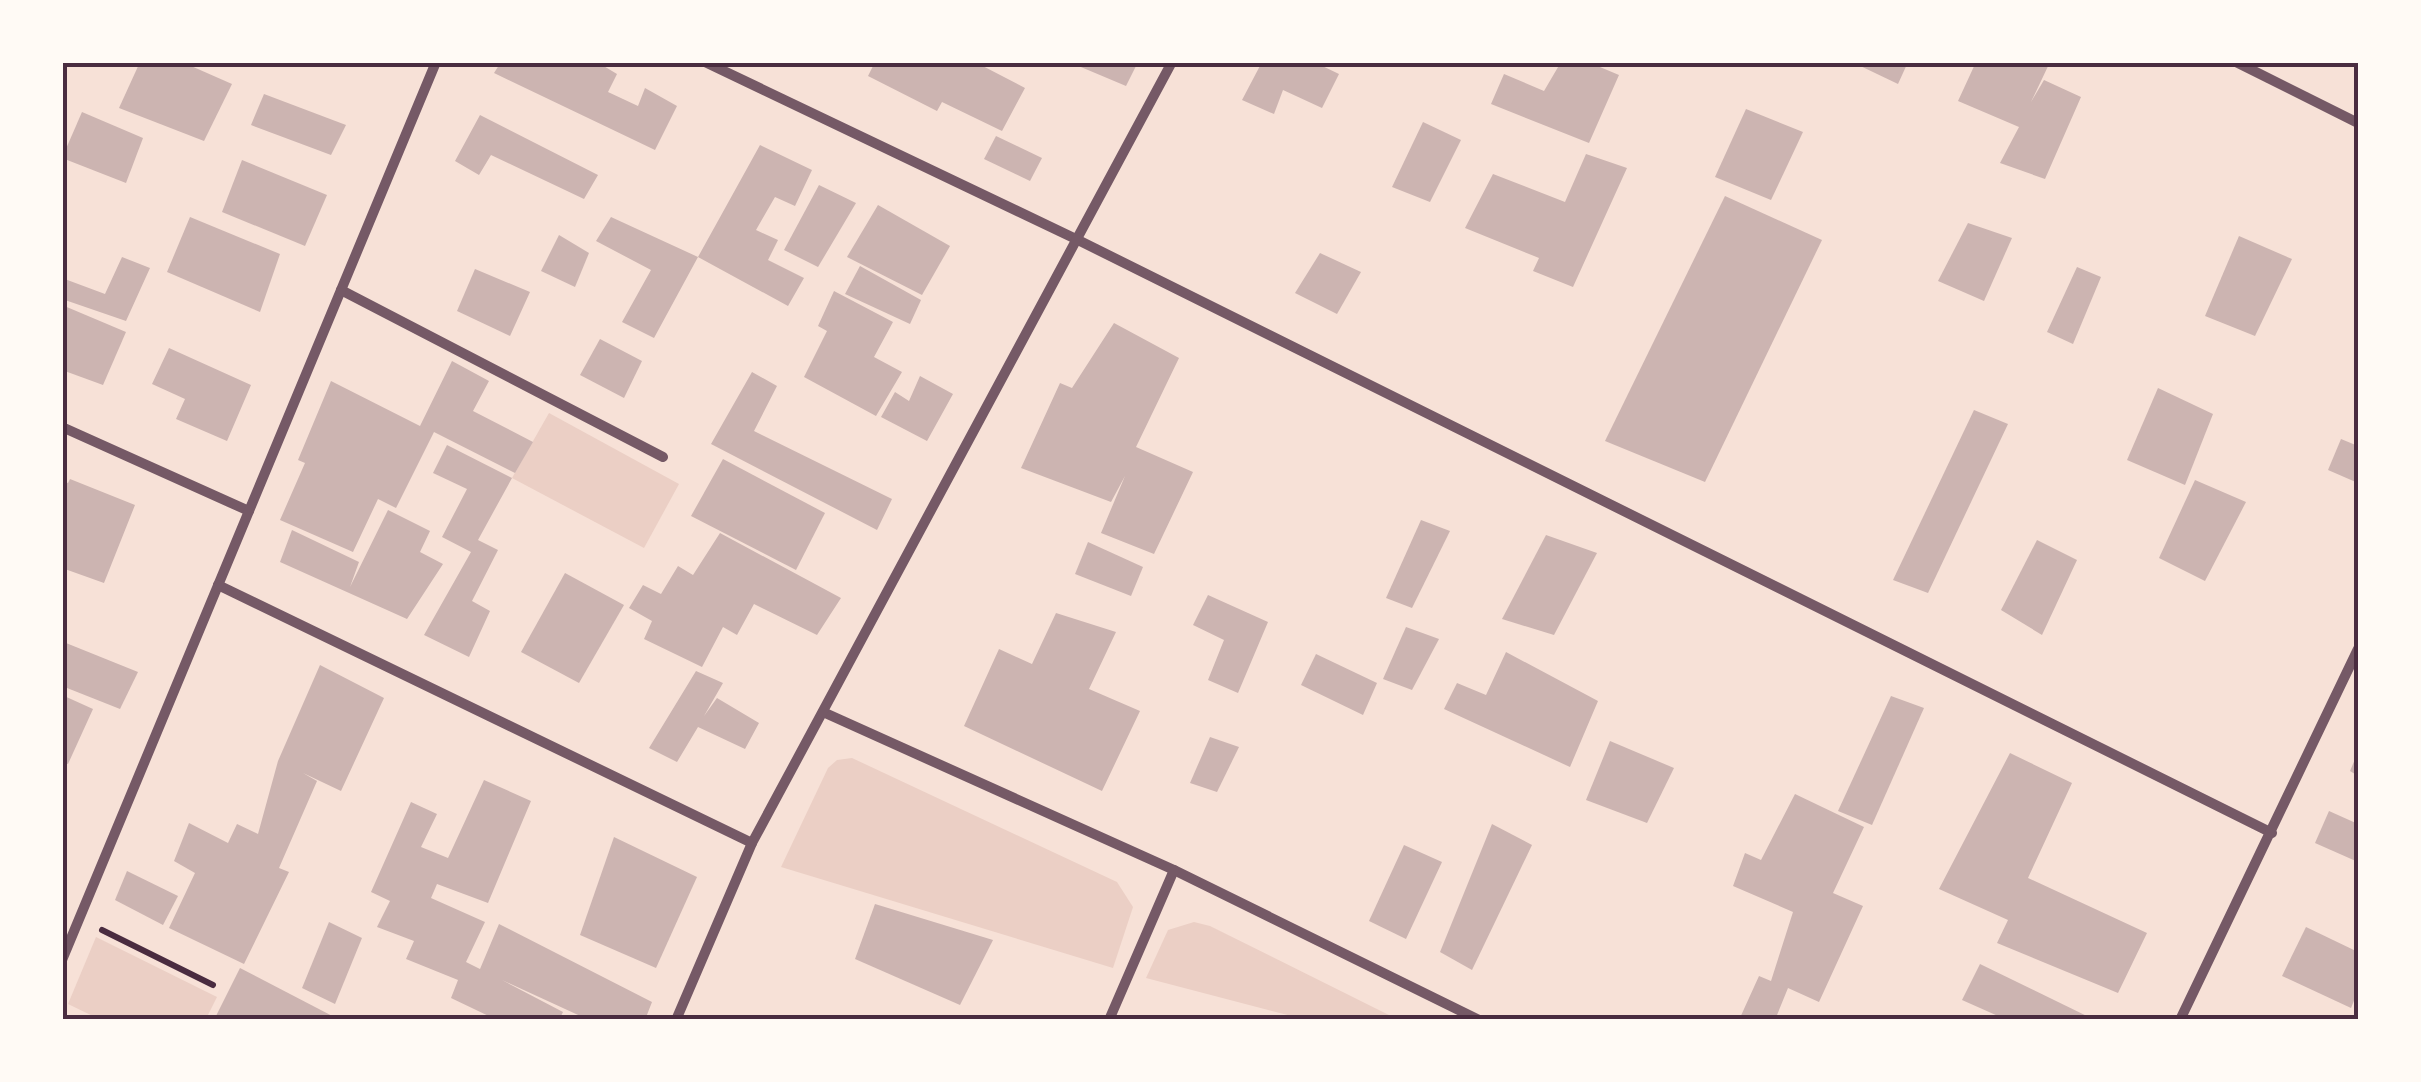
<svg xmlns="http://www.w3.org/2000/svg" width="2421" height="1082" viewBox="0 0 2421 1082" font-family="'Public Sans',sans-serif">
  <rect width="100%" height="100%" fill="#f7e1d7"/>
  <!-- green -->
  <g fill="#ebcfc5">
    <path d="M549 413 679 484 644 548 512 478Z"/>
    <path d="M852 758 1117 882 1133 907 1113 968 781 867 828 768 837 760Z"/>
    <path d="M1194 922 1210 926 1397 1019H1303L1146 978 1168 930Z"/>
    <path d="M96 937 217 997 206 1019H99L68 1004Z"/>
  </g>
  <!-- building -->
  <g fill="#ccb4b1">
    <path d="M140 62H182L232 84 204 141 119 108Z"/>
    <path d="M501 62H597L617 74 608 92 638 106 645 88 677 106 655 150 494 73Z"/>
    <path d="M875 62H975L1025 88 1002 131 942 102 937 111 868 76Z"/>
    <path d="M1069 62H1138L1126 86Z"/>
    <path d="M1262 62H1314L1339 74 1322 108 1283 90 1274 114 1242 100Z"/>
    <path d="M1561 62H1588L1619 75 1589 143 1491 104 1504 74 1544 91Z"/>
    <path d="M1852 62H1908L1898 84Z"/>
    <path d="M1976 62H2050L2031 102 2044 80 2081 97 2045 179 2000 163 2019 127 1958 101Z"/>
    <path d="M264 94 346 125 331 155 251 125Z"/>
    <path d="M1746 109 1803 132 1771 200 1715 177Z"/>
    <path d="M82 112 143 138 126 183 62 158Z"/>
    <path d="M480 115 598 175 584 199 491 155 479 175 455 161Z"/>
    <path d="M1423 122 1461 140 1430 202 1392 187Z"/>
    <path d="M996 136 1042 158 1030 181 984 159Z"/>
    <path d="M760 145 812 170 795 206 775 197 756 230 778 240 768 260 804 278 788 306 698 257Z"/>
    <path d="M1586 154 1627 168 1573 287 1533 271 1539 258 1465 228 1493 174 1565 202Z"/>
    <path d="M242 160 327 195 305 246 222 212Z"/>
    <path d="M819 185 856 203 818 267 784 250Z"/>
    <path d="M1725 196 1822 240 1705 482 1605 441Z"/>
    <path d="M878 205 950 246 922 295 847 257Z"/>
    <path d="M190 217 280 254 260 312 167 272Z"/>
    <path d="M611 217 698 257 654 338 622 322 651 270 596 241Z"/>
    <path d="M1968 223 2012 238 1984 301 1938 281Z"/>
    <path d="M559 235 589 253 575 287 541 271Z"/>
    <path d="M2239 236 2292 259 2255 336 2205 316Z"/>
    <path d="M1320 253 1361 272 1337 314 1295 293Z"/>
    <path d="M122 257 150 268 126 321 62 299V278L105 294Z"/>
    <path d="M860 266 921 300 910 324 845 294Z"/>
    <path d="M2077 267 2101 277 2073 344 2047 332Z"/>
    <path d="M475 269 530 292 510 336 457 311Z"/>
    <path d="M834 291 893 322 874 357 902 372 876 416 804 377 827 331 818 326Z"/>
    <path d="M62 305 126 332 103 385 62 370Z"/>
    <path d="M1114 323 1179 358 1136 447 1193 472 1154 554 1101 533 1125 476 1111 502 1021 468 1060 383 1072 388Z"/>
    <path d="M600 339 642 361 624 398 580 375Z"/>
    <path d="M169 348 251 385 227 441 176 419 185 399 152 384Z"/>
    <path d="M452 361 489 381 473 411 533 442 515 473 434 432 396 508 378 499 353 552 280 520 305 463 298 460 331 381 420 426Z"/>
    <path d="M752 372 777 386 754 431 892 499 877 530 711 444Z"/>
    <path d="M920 376 953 394 927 441 881 417 895 392 909 401Z"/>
    <path d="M2158 388 2213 414 2185 485 2127 460Z"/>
    <path d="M1974 410 2008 424 1928 593 1893 580Z"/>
    <path d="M2341 439 2358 446V483L2328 470Z"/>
    <path d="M447 445 512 478 478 540 498 550 472 601 490 611 469 657 424 635 471 552 442 537 467 489 433 473Z"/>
    <path d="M723 459 825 513 796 570 691 516Z"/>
    <path d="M70 479 135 505 104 583 62 568V481L68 483Z"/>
    <path d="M2195 480 2246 502 2205 581 2159 558Z"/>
    <path d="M388 510 430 531 420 552 443 564 407 619 280 562 292 530 359 562 350 587Z"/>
    <path d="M1421 520 1450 531 1412 608 1386 598Z"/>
    <path d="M720 533 841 598 817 635 754 604 737 635 723 627 702 667 644 639 652 621 629 608 643 585 661 594 678 566 693 575Z"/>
    <path d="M1546 535 1597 553 1554 635 1502 619Z"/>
    <path d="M2037 540 2077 560 2042 635 2001 610Z"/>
    <path d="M1088 542 1143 567 1131 596 1075 574Z"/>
    <path d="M565 573 624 605 579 683 521 652Z"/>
    <path d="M1208 595 1268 622 1238 693 1208 680 1224 640 1193 625Z"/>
    <path d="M1056 613 1116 632 1089 689 1140 711 1102 791 964 726 999 649 1032 664Z"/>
    <path d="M1406 627 1439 639 1412 690 1383 679Z"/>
    <path d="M66 643 138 672 120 709 62 686Z"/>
    <path d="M1506 652 1598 701 1570 767 1444 709 1457 683 1486 695Z"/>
    <path d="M1316 654 1377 683 1363 715 1301 685Z"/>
    <path d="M320 665 384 698 341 791 303 773 317 781 279 868 289 872 244 964 169 928 195 873 174 861 189 823 228 843 237 824 258 834 278 761Z"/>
    <path d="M696 671 723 683 704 716 717 698 759 723 745 749 698 727 677 762 649 748Z"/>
    <path d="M62 695 93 709 68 764 62 762Z"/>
    <path d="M1891 696 1924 708 1872 825 1838 811Z"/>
    <path d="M1210 737 1239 747 1217 792 1190 783Z"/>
    <path d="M1610 741 1674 768 1647 823 1586 800Z"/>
    <path d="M2358 752V776L2350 771Z"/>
    <path d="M2010 753 2072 783 2028 878 2147 933 2118 993 1997 943 2008 920 1939 889Z"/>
    <path d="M484 780 531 801 488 903 437 884 431 898 485 922 466 962 480 969 499 924 652 1002 645 1020H589L502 980 563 1012 559 1020H497L451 998 458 980 406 959 414 941 377 927 390 901 371 892 411 802 437 814 421 847 448 858Z"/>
    <path d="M1795 794 1864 827 1833 893 1863 906 1819 1002 1788 988 1775 1020H1739L1759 976 1771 981 1793 912 1733 886 1745 853 1761 860Z"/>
    <path d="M2329 811 2358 824V862L2315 843Z"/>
    <path d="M1492 824 1532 845 1472 970 1440 952Z"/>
    <path d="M614 837 697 877 656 968 580 935Z"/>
    <path d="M1404 845 1442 862 1406 939 1369 921Z"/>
    <path d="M127 871 178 896 163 925 115 900Z"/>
    <path d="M875 904 993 940 960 1005 855 959Z"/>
    <path d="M329 922 362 938 335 1004 302 988Z"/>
    <path d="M2306 927 2358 952V991L2351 1008 2282 976Z"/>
    <path d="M1980 964 2095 1020H2007L1962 1000Z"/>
    <path d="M240 968 340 1020H214Z"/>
  </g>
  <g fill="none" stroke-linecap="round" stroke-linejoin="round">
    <!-- path -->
    <path stroke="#4a2c40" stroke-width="6" d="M102 930 213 985"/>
    <!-- minor -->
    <g stroke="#755966" stroke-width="10">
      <path d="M705 62 1078 240 2272 833"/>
      <path d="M2236 62 2358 123"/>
      <path d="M341 290 663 457"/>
      <path d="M62 427 249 511"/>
      <path d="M218 585 752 843"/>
      <path d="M823 712 1174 870 1479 1020"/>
      <path d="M62 960 436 62"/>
      <path d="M676 1020 752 843 1172 62"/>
      <path d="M1109 1020 1174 870"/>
      <path d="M2180 1020 2358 649"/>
    </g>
  </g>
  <!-- border -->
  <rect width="2421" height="1082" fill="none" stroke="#fffaf5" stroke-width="130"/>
  <rect x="65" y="65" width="2291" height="952" fill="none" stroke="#4a2c40" stroke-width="4"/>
</svg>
